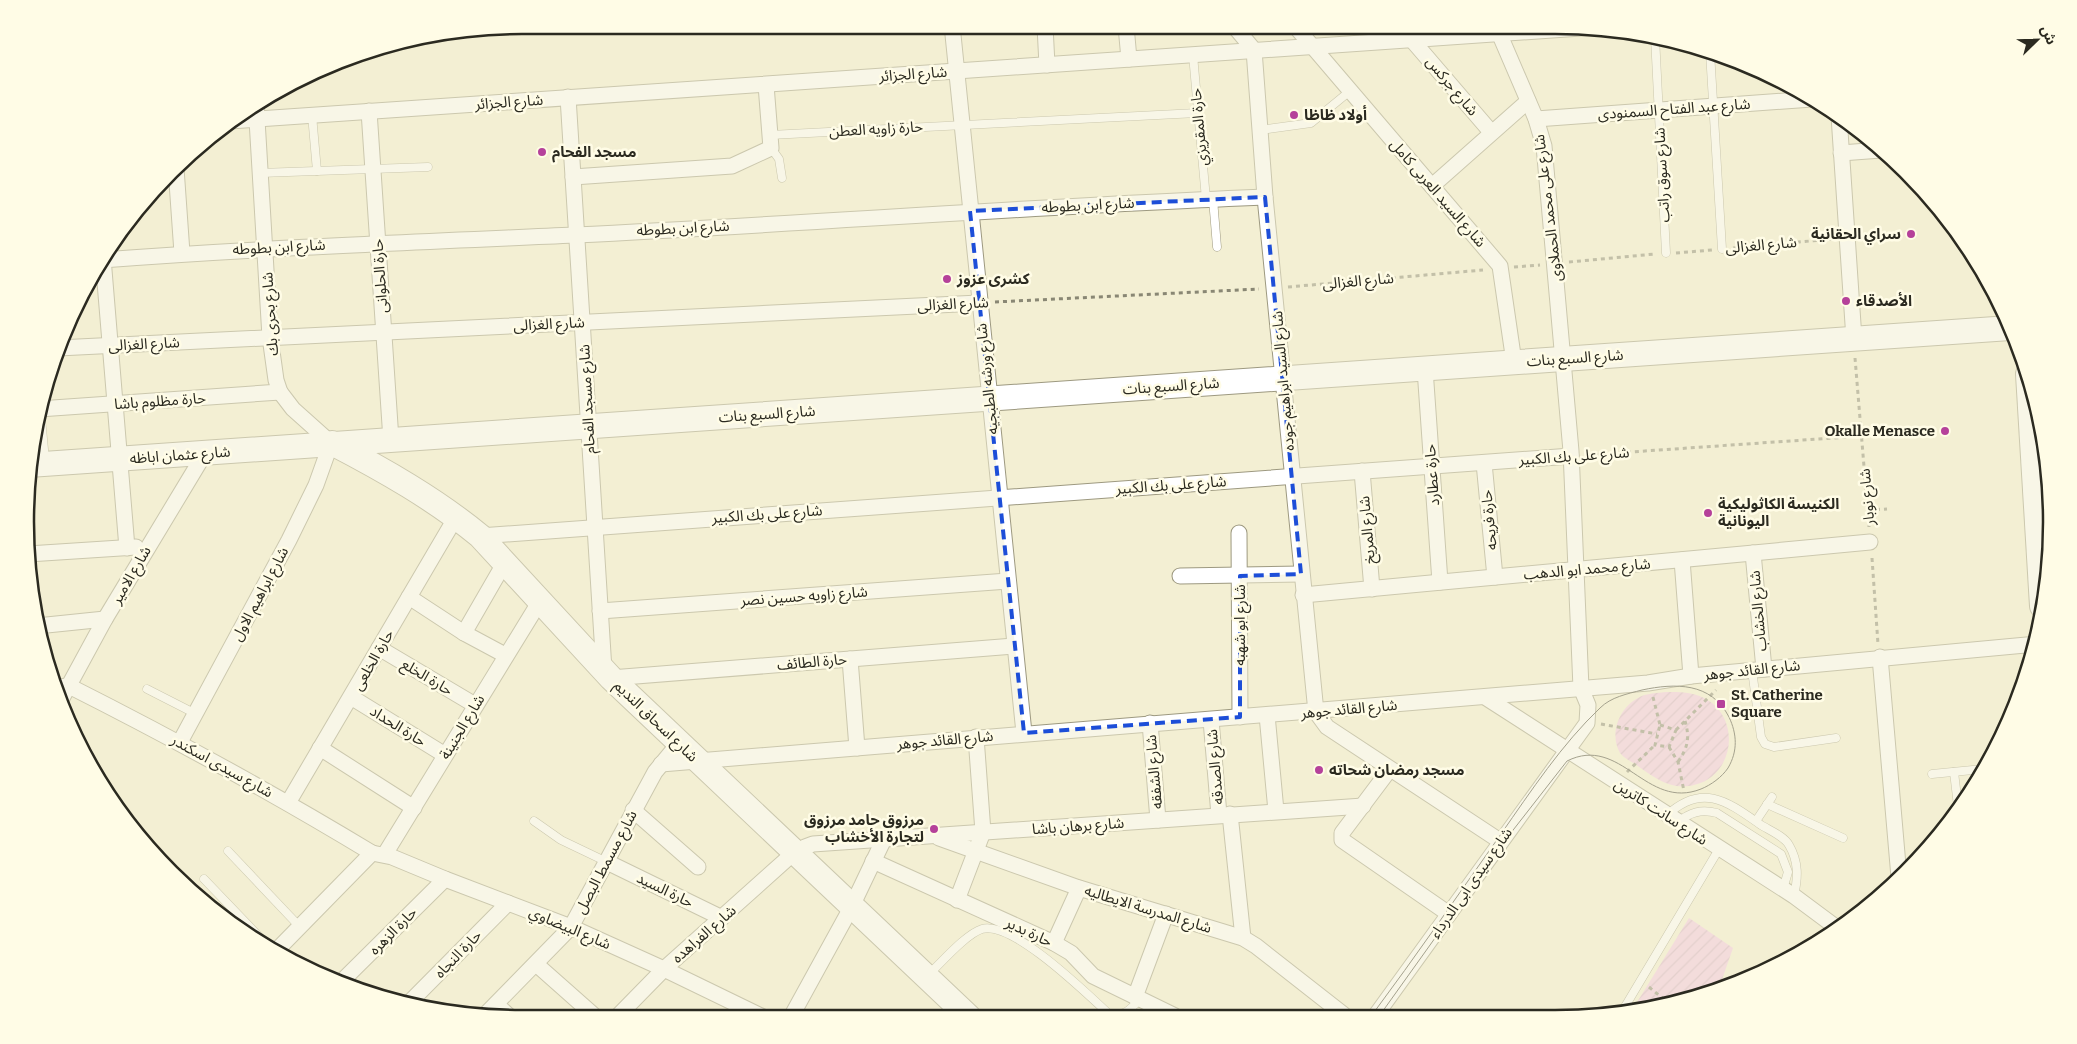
<svg xmlns="http://www.w3.org/2000/svg" width="2077" height="1044" viewBox="0 0 2077 1044" font-family="Bitter,'Noto Sans Arabic',serif">
  <defs>
    <pattern id="garden-furrows" width="10" height="10" patternUnits="userSpaceOnUse" patternTransform="scale(1.25)"><rect width="10" height="10" fill="#f4c6e5"/><path d="M-1 1l2-2M0 10L10 0M9 11l2-2" fill="none" stroke="#d1aac4"/></pattern>
  </defs>
  <rect width="100%" height="100%" fill="#f3efd3"/>
  <!-- garden -->
  <g fill="url(#garden-furrows)">
    <path d="M1667 692C1680 692 1692 692 1704 698 1742 717 1735 776 1694 785 1671 791 1653 777 1635 764 1630 761 1624 758 1620 753 1609 734 1619 708 1638 698 1646 693 1658 693 1667 692Z"/>
    <path d="M1689 918 1733 948 1719 988 1631 1012Z"/>
  </g>
  <g fill="none" stroke-linecap="round" stroke-linejoin="round">
    <defs>
      <g id="lane">
        <path d="M1655 37 1666 253"/>
        <path d="M1710 52 1722 249"/>
        <path d="M1193 55 1206 199"/>
        <path d="M312 115 317 171"/>
        <path d="M1260 130 1311 123 1350 91"/>
        <path d="M770 135 1197 113"/>
        <path d="M771 148 779 159 782 178"/>
        <path d="M260 173 428 167"/>
        <path d="M1213 199 1217 247"/>
        <path d="M40 408 45 460"/>
        <path d="M1752 670 1761 737 1765 744 1774 747 1836 738"/>
        <path d="M147 689 196 714"/>
        <path d="M1954 772 1958 806"/>
        <path d="M1932 774 1983 769"/>
        <path d="M1767 804 1843 838"/>
        <path d="M1667 815C1703 782 1728 802 1761 825 1769 830 1784 836 1789 845 1799 862 1798 878 1794 896"/>
        <path d="M534 821 561 840 607 862"/>
        <path d="M1756 821 1772 797"/>
        <path d="M1677 823C1690 812 1701 809 1717 813L1781 854 1788 872 1783 889"/>
        <path d="M228 851 300 927"/>
        <path d="M204 879 272 950"/>
        <path d="M929 974C942 962 966 934 982 929 1012 920 1086 993 1108 1013 1123 1018 1130 1010 1140 999"/>
        <path d="M1620 1015 1719 849"/>
      </g>
      <g id="street">
        <path d="M952 25 1024 733"/>
        <path d="M1045 26 1047 65"/>
        <path d="M1126 26 1129 59"/>
        <path d="M1234 26 1254 50 1265 197 1316 712 1327 727 1500 841"/>
        <path d="M1295 26 1500 266 1514 362"/>
        <path d="M1404 26 1412 40 1491 132"/>
        <path d="M568 97 604 670"/>
        <path d="M369 111 391 440"/>
        <path d="M1839 116 1854 339"/>
        <path d="M1536 119 1812 99"/>
        <path d="M230 121 1595 27"/>
        <path d="M1841 153 1881 150"/>
        <path d="M176 168 182 253"/>
        <path d="M573 177 732 166 771 148 766 85"/>
        <path d="M1432 186 1528 101"/>
        <path d="M103 258 127 548"/>
        <path d="M102 260C259 248 417 242 575 235 805 224 1035 206 1265 197"/>
        <path d="M58 348 979 303"/>
        <path d="M1425 369 1440 582"/>
        <path d="M39 409 280 392"/>
        <path d="M1484 463 1495 577"/>
        <path d="M1362 471 1372 589"/>
        <path d="M1239 533 1240 717"/>
        <path d="M480 536 1571 456"/>
        <path d="M1753 553 1764 669"/>
        <path d="M28 554 136 547"/>
        <path d="M1682 560 1691 676"/>
        <path d="M1180 576 1301 574"/>
        <path d="M1303 595 1870 542"/>
        <path d="M409 597 464 633 505 655"/>
        <path d="M600 611 1008 581"/>
        <path d="M37 626 105 619"/>
        <path d="M464 633 505 562"/>
        <path d="M379 648 475 705"/>
        <path d="M1880 657 1899 877"/>
        <path d="M850 659 857 748"/>
        <path d="M611 678 1014 646"/>
        <path d="M55 687 69 686C172 738 273 793 372 853"/>
        <path d="M351 697 445 755"/>
        <path d="M1485 697 1794 896 1837 928"/>
        <path d="M61 700 105 619 205 453"/>
        <path d="M1267 715 1276 811"/>
        <path d="M1211 720 1219 815"/>
        <path d="M1150 723 1158 820"/>
        <path d="M180 742 289 540 316 485 331 443 293 409 280 392 276 380 270 337 256 103"/>
        <path d="M320 748 414 808"/>
        <path d="M661 764C990 738 1319 710 1648 683L1691 676 2036 644"/>
        <path d="M1390 769 1342 833V840L1449 914"/>
        <path d="M288 803 456 517"/>
        <path d="M633 810 698 867"/>
        <path d="M1230 814 1243 938"/>
        <path d="M939 838 1079 888 1243 938 1256 946 1344 1015"/>
        <path d="M372 853 392 857 445 879 571 927 664 969 763 1017"/>
        <path d="M385 854 540 601"/>
        <path d="M873 861 1054 943 1071 953 1093 976 1175 1016"/>
        <path d="M607 862 722 918"/>
        <path d="M957 900 983 832 976 737"/>
        <path d="M1054 943 1079 888"/>
        <path d="M275 952 372 853"/>
        <path d="M536 964 597 1018"/>
        <path d="M341 982 445 879"/>
        <path d="M1135 997 1166 914"/>
        <path d="M408 1004 508 903"/>
        <path d="M496 1004 511 1018"/>
        <path d="M1376 1015 1587 723 1588 705 1581 688 1571 451 1544 146 1536 119 1496 26"/>
        <path d="M483 1017 571 927 655 772 679 743"/>
        <path d="M791 1017 852 906 884 839"/>
        <path d="M616 1018 664 969 787 859 805 847 813 844 1363 806"/>
      </g>
      <g id="primary">
        <path d="M2028 374 2042 606"/>
        <path d="M332 443C384 470 435 499 480 536L611 678 969 1017"/>
        <path d="M29 465 2010 328"/>
      </g>
    </defs>
    <!-- lane casing -->
    <use href="#lane" stroke="#9d9980" stroke-width="9"/>
    <!-- street casing -->
    <use href="#street" stroke="#9d9980" stroke-width="17"/>
    <!-- primary casing -->
    <use href="#primary" stroke="#9d9980" stroke-width="26"/>
    <!-- path -->
    <g stroke="#898774" stroke-width="3" stroke-dasharray="4 4" stroke-linecap="butt">
      <path d="M1733 248 1832 239"/>
      <path d="M1676 253 1712 250"/>
      <path d="M1569 262 1655 254"/>
      <path d="M1514 267 1540 265"/>
      <path d="M1288 287 1483 270"/>
      <path d="M995 302 1259 289"/>
      <path d="M1855 358 1869 527"/>
      <path d="M1587 455 1862 436"/>
      <path d="M1868 510 1887 509"/>
      <path d="M1872 558 1878 644"/>
      <path d="M1653 697 1660 725"/>
      <path d="M1601 724 1657 734"/>
      <path d="M1660 725 1676 730 1669 747 1655 745Z"/>
      <path d="M1676 730 1716 690"/>
      <path d="M1669 747 1678 762 1684 791"/>
      <path d="M1678 762C1688 747 1690 738 1685 721"/>
      <path d="M1627 772 1655 745"/>
      <path d="M1649 987 1667 1002"/>
    </g>
    <!-- lane -->
    <use href="#lane" stroke="#fff" stroke-width="8"/>
    <!-- street -->
    <use href="#street" stroke="#fff" stroke-width="15"/>
    <!-- primary -->
    <use href="#primary" stroke="#fff" stroke-width="24"/>
    <!-- tram -->
    <path stroke="#464438" stroke-width="1" d="M1372 1015C1416 956 1458 895 1501 834 1531 791 1562 744 1600 708 1611 697 1627 694 1642 690 1675 683 1711 682 1729 717 1737 734 1738 751 1728 768 1722 777 1711 785 1701 789 1646 811 1621 734 1567 761L1503 843 1380 1015"/>
  </g>
  <!-- marked area -->
  <path d="M0 0H2077V1044H0ZM1265 197 1301 574 1240 576V717L1024 733 970 211Z" fill="#f3efd3" fill-opacity=".55" fill-rule="evenodd"/>
  <path fill="none" stroke="#1d4ed8" stroke-width="4" stroke-dasharray="10 6" stroke-linejoin="round" d="M1265 197 1301 574 1240 576V717L1024 733 970 211Z"/>
  <!-- markers -->
  <g fill="#b5419a" stroke="#fffce6" stroke-width="2">
    <circle cx="1294" cy="115" r="5"/>
    <circle cx="542" cy="152" r="5"/>
    <circle cx="1911" cy="234" r="5"/>
    <circle cx="947" cy="279" r="5"/>
    <circle cx="1846" cy="301" r="5"/>
    <circle cx="1945" cy="431" r="5"/>
    <circle cx="1708" cy="513" r="5"/>
    <rect x="1716" y="699" width="10" height="10" rx="2.5"/>
    <circle cx="1319" cy="770" r="5"/>
    <circle cx="934" cy="829" r="5"/>
  </g>
  <g text-anchor="middle" stroke-width="5" stroke-linejoin="round" paint-order="stroke">
    <!-- street labels -->
    <g font-size="15" fill="#2b2a20" stroke="#fffce6">
      <text transform="translate(913 74) rotate(-4)" y="5">شارع الجزائر</text>
      <text transform="translate(1452 86) rotate(50)" y="5">شارع جركس</text>
      <text transform="translate(509 102) rotate(-4)" y="5">شارع الجزائر</text>
      <text transform="translate(1674 109) rotate(-4)" y="5">شارع عبد الفتاح السمنودى</text>
      <text transform="translate(1199 127) rotate(-95)" y="5">حارة المقريزي</text>
      <text transform="translate(876 129) rotate(-3)" y="5">حارة زاويه العطن</text>
      <text transform="translate(1662 175) rotate(-93)" y="5">شارع سوق راتب</text>
      <text transform="translate(1438 193) rotate(49)" y="5">شارع السيد العربى كامل</text>
      <text transform="translate(1088 205) rotate(-3)" y="5">شارع ابن بطوطه</text>
      <text transform="translate(1548 208) rotate(-97)" y="5">شارع على محمد الحملاوى</text>
      <text transform="translate(683 228) rotate(-3)" y="5">شارع ابن بطوطه</text>
      <text transform="translate(1761 245) rotate(-5)" y="5">شارع الغزالى</text>
      <text transform="translate(279 247) rotate(-3)" y="5">شارع ابن بطوطه</text>
      <text transform="translate(380 276) rotate(-94)" y="5">حارة الحلوانى</text>
      <text transform="translate(1358 281) rotate(-5)" y="5">شارع الغزالى</text>
      <text transform="translate(953 304) rotate(-3)" y="5">شارع الغزالى</text>
      <text transform="translate(270 314) rotate(-94)" y="5">شارع بحرى بك</text>
      <text transform="translate(549 324) rotate(-3)" y="5">شارع الغزالى</text>
      <text transform="translate(144 344) rotate(-3)" y="5">شارع الغزالى</text>
      <text transform="translate(1575 358) rotate(-4)" y="5">شارع السبع بنات</text>
      <text transform="translate(987 379) rotate(-96)" y="5">شارع ورشه الطبجيه</text>
      <text transform="translate(1283 381) rotate(-95)" y="5">شارع السيد ابراهيم جوده</text>
      <text transform="translate(1171 386) rotate(-4)" y="5">شارع السبع بنات</text>
      <text transform="translate(587 399) rotate(-93)" y="5">شارع مسجد الفحام</text>
      <text transform="translate(160 401) rotate(-4)" y="5">حارة مظلوم باشا</text>
      <text transform="translate(767 414) rotate(-4)" y="5">شارع السبع بنات</text>
      <text transform="translate(180 455) rotate(-4)" y="5">شارع عثمان اباظه</text>
      <text transform="translate(1574 456) rotate(-4)" y="5">شارع على بك الكبير</text>
      <text transform="translate(1432 475) rotate(-94)" y="5">حارة عطارد</text>
      <text transform="translate(1171 485) rotate(-4)" y="5">شارع على بك الكبير</text>
      <text transform="translate(1867 497) rotate(-95)" y="5">شارع نوبار</text>
      <text transform="translate(767 514) rotate(-4)" y="5">شارع على بك الكبير</text>
      <text transform="translate(1489 520) rotate(-95)" y="5">حارة فريحه</text>
      <text transform="translate(1367 530) rotate(-95)" y="5">شارع المريخ</text>
      <text transform="translate(1587 569) rotate(-5)" y="5">شارع محمد ابو الدهب</text>
      <text transform="translate(131 575) rotate(-60)" y="5">شارع الامير</text>
      <text transform="translate(260 594) rotate(-62)" y="5">شارع ابراهيم الاول</text>
      <text transform="translate(804 596) rotate(-4)" y="5">شارع زاويه حسين نصر</text>
      <text transform="translate(1758 611) rotate(-95)" y="5">شارع الخشاب</text>
      <text transform="translate(1240 625) rotate(-90)" y="5">شارع ابو شهبه</text>
      <text transform="translate(373 660) rotate(-60)" y="5">حارة الخلعى</text>
      <text transform="translate(812 662) rotate(-5)" y="5">حارة الطائف</text>
      <text transform="translate(1752 670) rotate(-6)" y="5">شارع القائد جوهر</text>
      <text transform="translate(427 677) rotate(31)" y="5">حارة الخلع</text>
      <text transform="translate(1349 709) rotate(-5)" y="5">شارع القائد جوهر</text>
      <text transform="translate(656 721) rotate(44)" y="5">شارع اسحاق النديم</text>
      <text transform="translate(398 726) rotate(32)" y="5">حارة الحداد</text>
      <text transform="translate(462 727) rotate(-59)" y="5">شارع الجنينة</text>
      <text transform="translate(945 740) rotate(-5)" y="5">شارع القائد جوهر</text>
      <text transform="translate(222 766) rotate(29)" y="5">شارع سيدى اسكندر</text>
      <text transform="translate(1215 767) rotate(-95)" y="5">شارع الصدقه</text>
      <text transform="translate(1154 772) rotate(-95)" y="5">شارع الشفقه</text>
      <text transform="translate(1661 812) rotate(33)" y="5">شارع سانت كاترين</text>
      <text transform="translate(1078 826) rotate(-4)" y="5">شارع برهان باشا</text>
      <text transform="translate(606 862) rotate(-62)" y="5">شارع مسمط البصل</text>
      <text transform="translate(1471 883) rotate(-55)" y="5">شارع سيدى ابى الدرداء</text>
      <text transform="translate(665 890) rotate(26)" y="5">حارة السيد</text>
      <text transform="translate(1148 909) rotate(17)" y="5">شارع المدرسة الايطاليه</text>
      <text transform="translate(570 928) rotate(23)" y="5">شارع البيضاوي</text>
      <text transform="translate(393 931) rotate(-45)" y="5">حارة الزهره</text>
      <text transform="translate(1029 932) rotate(25)" y="5">حارة بدير</text>
      <text transform="translate(704 934) rotate(-41)" y="5">شارع الفراهده</text>
      <text transform="translate(458 954) rotate(-46)" y="5">حارة النجاه</text>
    </g>
    <!-- poi labels -->
    <g font-size="15" font-weight="bold" fill="#2b2a20" stroke="#fffce6" text-anchor="start">
      <text x="1304" y="120">أولاد ظاظا</text>
      <text x="552" y="157">مسجد الفحام</text>
      <text x="1901" y="239" text-anchor="end">سراي الحقانية</text>
      <text x="957" y="284">كشرى عزوز</text>
      <text x="1856" y="306">الأصدقاء</text>
      <text x="1935" y="436" text-anchor="end">Okalle Menasce</text>
      <text x="1718" y="509">الكنيسة الكاثوليكية<tspan x="1718" dy="17">اليونانية</tspan></text>
      <text x="1731" y="700">St. Catherine<tspan x="1731" dy="17">Square</tspan></text>
      <text x="1329" y="775">مسجد رمضان شحاته</text>
      <text x="924" y="825" text-anchor="end">مرزوق حامد مرزوق<tspan x="924" dy="17">لتجارة الأخشاب</tspan></text>
    </g>
  </g>
  <!-- crop -->
  <path d="M0 0H2077V1044H0ZM522 34H1555A488 488 0 0 1 2043 522V522A488 488 0 0 1 1555 1010H522A488 488 0 0 1 34 522V522A488 488 0 0 1 522 34Z" fill="#fffce6" fill-rule="evenodd"/>
  <path fill="none" stroke="#2b2a20" stroke-width="2.5" d="M522 34H1555A488 488 0 0 1 2043 522V522A488 488 0 0 1 1555 1010H522A488 488 0 0 1 34 522V522A488 488 0 0 1 522 34Z"/>
  <!-- north arrow -->
  <g transform="translate(2037 40) rotate(67)" stroke="#fffce6" stroke-width="4" paint-order="stroke">
  <path d="M0-4L9 19L0 12L-9 19Z" fill="#2b2a20"/>
  <text y="-8" font-size="14" font-weight="bold" text-anchor="middle" fill="#2b2a20">ش</text>
  </g>
</svg>
